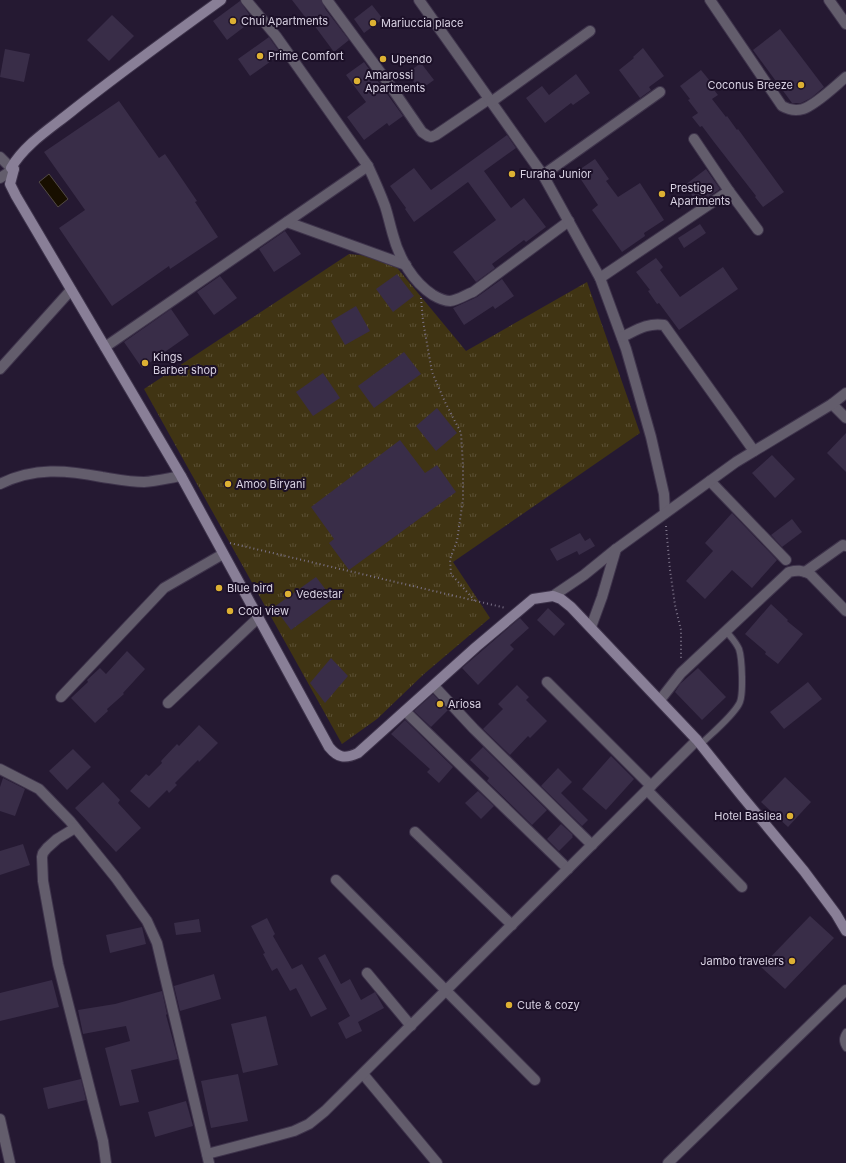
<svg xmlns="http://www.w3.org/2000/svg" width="846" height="1163" viewBox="0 0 846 1163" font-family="Inter,sans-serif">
  <defs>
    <pattern id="grass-tufts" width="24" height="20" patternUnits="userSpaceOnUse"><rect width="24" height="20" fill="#403413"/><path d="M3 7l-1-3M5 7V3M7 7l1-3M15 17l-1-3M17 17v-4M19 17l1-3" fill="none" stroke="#5b5035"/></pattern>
  </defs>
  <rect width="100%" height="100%" fill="#251932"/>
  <!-- grass -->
  <path fill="url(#grass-tufts)" d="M349 254 389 258 466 351 587 282 640 433 453 562 490 618 424 674 377 719 342 744 144 389Z"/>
  <!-- water -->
  <path fill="#180f00" stroke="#524a44" d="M49 174 68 199 58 207 39 182Z"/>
  <!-- building -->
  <g fill="#392d48">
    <path d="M292 0H321L326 10 349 40 334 52 311 21 309 22Z"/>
    <path d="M240 1 253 20 227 40 213 21Z"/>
    <path d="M372 5 383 19 364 33 354 19Z"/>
    <path d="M112 15 134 36 109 61 87 40Z"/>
    <path d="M780 29 824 87 811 98 801 103H792L753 50Z"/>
    <path d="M269 37 281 54 250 76 238 59Z"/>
    <path d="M643 48 664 76 649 87 651 90 640 98 619 70 634 58 633 57Z"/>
    <path d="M5 49 30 54 24 82 0 77Z"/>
    <path d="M364 62 403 116 389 126 387 123 364 140 347 117 366 102 346 75Z"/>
    <path d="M421 63 434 80 420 90 407 73Z"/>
    <path d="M701 70 710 81 708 82 718 95 712 99 726 117 727 116 737 130 738 129 784 192 763 207 755 197 756 196 714 142 702 126 700 127 692 117 698 113 688 100 690 99 680 86Z"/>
    <path d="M576 74 590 93 573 105 571 103 545 123 526 98 542 86 549 95Z"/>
    <path d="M119 101 159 158 165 154 197 201 195 202 218 237 170 269 169 266 112 306 59 228 85 210 44 152Z"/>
    <path d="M507 135 516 148 484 171 511 208 524 198 546 227 526 242 524 240 492 264 495 268 476 282 453 252 496 220 468 182 414 222 405 209 406 208 390 186 414 168 431 190Z"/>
    <path d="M595 159 609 179 606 181 618 197 640 183 664 220 644 233 645 236 622 252 592 210 598 205 576 172Z"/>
    <path d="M706 169 720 189 698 204 685 185Z"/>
    <path d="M700 224 706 233 684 248 678 238Z"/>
    <path d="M285 231 301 254 274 272 259 249Z"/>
    <path d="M656 258 663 267 660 270 680 297 723 267 738 289 679 330 659 303 657 304 648 291 650 290 636 272Z"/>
    <path d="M397 274 414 296 393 312 376 289Z"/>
    <path d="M220 276 237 298 214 315 197 292Z"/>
    <path d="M502 279 514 296 495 309 493 306 464 325 453 308 477 297Z"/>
    <path d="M356 306 370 331 345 345 331 321Z"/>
    <path d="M171 309 189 335 142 368 124 342Z"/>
    <path d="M404 352 421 374 374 408 358 386Z"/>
    <path d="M323 373 340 398 313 416 296 392Z"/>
    <path d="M437 408 457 433 436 451 416 426Z"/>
    <path d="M846 433V472L827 453Z"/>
    <path d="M400 440 425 473 437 465 456 492 349 570 329 543 334 539 311 507Z"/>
    <path d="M772 455 795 479 775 498 752 473Z"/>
    <path d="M732 513 777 560 752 588 732 570 705 599 686 581 713 551 705 543Z"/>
    <path d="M792 519 802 532 782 547 771 535Z"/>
    <path d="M580 533 585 541 590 538 595 546 579 555 577 551 557 561 550 549Z"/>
    <path d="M316 577 333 599 291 630 274 607Z"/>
    <path d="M771 604 788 620 787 621 803 634 778 664 765 654 766 652 745 634Z"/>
    <path d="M548 608 565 624 554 636 537 620Z"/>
    <path d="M520 618 529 628 510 645 514 649 478 685 462 668Z"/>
    <path d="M127 651 145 669 123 693 124 694 107 709 108 711 95 723 71 698 88 682 87 680 100 668 106 674Z"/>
    <path d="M331 658 348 676 325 703 310 683Z"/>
    <path d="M698 668 726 697 702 720 675 692 680 684Z"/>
    <path d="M808 682 822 699 784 729 770 712Z"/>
    <path d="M517 685 529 697 526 700 547 721 530 738 528 736 510 755 483 729 503 709 498 704Z"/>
    <path d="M433 694 448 710 431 727 414 711Z"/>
    <path d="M405 720 453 767 439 783 427 772 430 769 391 734Z"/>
    <path d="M199 725 218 743 199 762 198 760 175 783 177 785 169 793 167 790 149 808 130 791 146 774 149 776 162 763 161 761 177 744 179 746Z"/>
    <path d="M483 747 547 810 532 825 487 781 489 778 470 760Z"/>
    <path d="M73 749 91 767 67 790 49 771Z"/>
    <path d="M611 756 634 779 606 810 582 789Z"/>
    <path d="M558 768 572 782 561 793 588 820 582 826 541 786Z"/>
    <path d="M785 777 811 802 788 827 761 802Z"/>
    <path d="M3 778 25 789 15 816 0 811V787Z"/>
    <path d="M103 782 120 800 118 803 141 828 116 852 75 808Z"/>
    <path d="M478 791 494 806 481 819 465 803Z"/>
    <path d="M561 824 573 835 572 836 573 837 559 851 547 839Z"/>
    <path d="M23 844 30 865 0 875V851Z"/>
    <path d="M810 916 834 938 785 989 761 967Z"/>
    <path d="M267 918 275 934 273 936 292 969 302 964 327 1009 311 1017 296 988 290 991 277 968 272 971 263 954 265 953 251 926Z"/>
    <path d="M199 919 201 932 176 935 174 923Z"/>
    <path d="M142 927 146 944 110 953 106 935Z"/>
    <path d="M325 954 341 984 350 979 361 1000 375 992 384 1008 358 1022 362 1031 346 1039 338 1023 350 1016 318 958Z"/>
    <path d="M214 974 221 999 180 1011 174 986Z"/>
    <path d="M52 980 59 1007 0 1021V993Z"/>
    <path d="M162 991 167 1014 166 1015 178 1059 131 1070 139 1102 120 1106 105 1048 130 1041 126 1026 83 1034 78 1010 115 1004Z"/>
    <path d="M266 1016 278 1065 243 1073 231 1024Z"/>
    <path d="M238 1074 248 1121 211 1128 201 1081Z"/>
    <path d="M81 1079 86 1100 48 1109 43 1088Z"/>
    <path d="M186 1101 193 1126 155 1137 148 1112Z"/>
  </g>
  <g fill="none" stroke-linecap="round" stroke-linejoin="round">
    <defs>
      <g id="lane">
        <path d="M700 745C711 734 732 717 739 704 744 696 742 658 739 649 736 642 730 636 726 631"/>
        <path d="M846 1032C842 1038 842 1042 846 1048"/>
      </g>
      <g id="street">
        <path d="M246 0 276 36 368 166C374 179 380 192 385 206 388 215 390 225 393 235 399 258 413 282 433 295 438 298 444 301 450 301 458 300 465 295 473 292L569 221"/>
        <path d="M327 0 389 84 422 132 428 136 431 137 436 135 489 99"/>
        <path d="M419 0 543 175 600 278 626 349 651 437 664 494 665 513"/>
        <path d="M710 0 782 106C789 110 796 111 803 109 817 104 835 86 846 77"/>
        <path d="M829 0 846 24"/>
        <path d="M491 102 590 31"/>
        <path d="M694 139 729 191 758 230"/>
        <path d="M0 157 11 168"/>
        <path d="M543 175 660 92"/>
        <path d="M0 178 14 169"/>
        <path d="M287 222 406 265"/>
        <path d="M600 278 729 191"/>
        <path d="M622 337C635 331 648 322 664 325L754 451"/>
        <path d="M105 347 368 166"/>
        <path d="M0 369 71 290"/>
        <path d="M832 404 846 418"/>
        <path d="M710 481 786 560"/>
        <path d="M0 484C34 467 66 470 102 477 115 479 131 482 144 482 156 481 169 478 181 476"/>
        <path d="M805 572 843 545 846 546"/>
        <path d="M553 596 584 575 616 549 736 462 832 404 846 393"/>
        <path d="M591 627 602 597 616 549"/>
        <path d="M547 682 651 786"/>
        <path d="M434 686 474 729 592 845"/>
        <path d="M61 697 164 588 223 554"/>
        <path d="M660 700 681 673 789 572C797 570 802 570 810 574L846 611"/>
        <path d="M168 703 258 618"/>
        <path d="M405 711 568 869"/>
        <path d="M0 769 39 789 70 821 116 878 147 921 157 943 209 1163"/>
        <path d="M647 790 742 887"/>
        <path d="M75 828 57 839 47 848 43 853 42 857 43 881 58 964 103 1141 106 1163"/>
        <path d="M415 832 512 925"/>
        <path d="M336 880 535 1080"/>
        <path d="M367 973 411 1026"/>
        <path d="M363 1074 437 1163"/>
        <path d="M0 1119 10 1163"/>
        <path d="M207 1154 276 1136 294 1131 309 1124 325 1111 697 740"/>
        <path d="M668 1163 846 990"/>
      </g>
      <path id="secondary" d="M221 0C171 36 121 72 72 111 51 128 25 144 11 168L14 169 10 184 16 196 181 476 329 747C338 758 345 759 358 753L476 647 533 599 553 596 561 599 571 607 697 740 741 795 804 871 836 914 846 931"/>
    </defs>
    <!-- lane casing -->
    <use href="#lane" stroke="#3e334b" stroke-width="8"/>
    <!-- street casing -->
    <use href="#street" stroke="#3e334b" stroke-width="12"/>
    <!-- secondary casing -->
    <use href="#secondary" stroke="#3e334b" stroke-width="12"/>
    <!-- path -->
    <g stroke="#7c7388" stroke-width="2" stroke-dasharray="1 3" stroke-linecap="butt">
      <path d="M421 298 423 321 432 372 445 402 461 433 463 465V499L457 541 450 559 451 574 475 601"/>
      <path d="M666 526 670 570 675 605 681 630V660"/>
      <path d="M230 543 506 608"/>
    </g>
    <!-- lane -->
    <use href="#lane" stroke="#635d6c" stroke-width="6"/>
    <!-- street -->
    <use href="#street" stroke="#635d6c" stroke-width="10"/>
    <!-- secondary -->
    <use href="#secondary" stroke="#897f97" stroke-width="10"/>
  </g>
  <!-- markers -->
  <g fill="#ddb133" stroke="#1c1028" stroke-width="1.5">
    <circle cx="233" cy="21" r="4"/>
    <circle cx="373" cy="23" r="4"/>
    <circle cx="260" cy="56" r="4"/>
    <circle cx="383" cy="59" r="4"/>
    <circle cx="357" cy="81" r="4"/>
    <circle cx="801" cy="85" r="4"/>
    <circle cx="512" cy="174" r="4"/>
    <circle cx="662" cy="194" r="4"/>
    <circle cx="145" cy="363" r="4"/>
    <circle cx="228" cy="484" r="4"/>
    <circle cx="219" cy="588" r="4"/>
    <circle cx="288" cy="594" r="4"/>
    <circle cx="230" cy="611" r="4"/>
    <circle cx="440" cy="704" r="4"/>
    <circle cx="790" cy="816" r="4"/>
    <circle cx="792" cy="961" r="4"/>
    <circle cx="509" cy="1005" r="4"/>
  </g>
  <g text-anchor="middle" stroke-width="4" stroke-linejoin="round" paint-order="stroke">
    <!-- poi labels -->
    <g font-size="11" fill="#d9d2e3" stroke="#1c1028" text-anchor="start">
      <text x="241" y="25">Chui Apartments</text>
      <text x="381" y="27">Mariuccia place</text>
      <text x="268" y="60">Prime Comfort</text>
      <text x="391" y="63">Upendo</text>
      <text x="365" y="79">Amarossi<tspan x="365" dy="13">Apartments</tspan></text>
      <text x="793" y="89" text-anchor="end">Coconus Breeze</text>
      <text x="520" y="178">Furaha Junior</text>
      <text x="670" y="192">Prestige<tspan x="670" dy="13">Apartments</tspan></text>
      <text x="153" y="361">Kings<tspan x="153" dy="13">Barber shop</tspan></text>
      <text x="236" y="488">Amoo Biryani</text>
      <text x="227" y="592">Blue bird</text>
      <text x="296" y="598">Vedestar</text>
      <text x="238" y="615">Cool view</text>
      <text x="448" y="708">Ariosa</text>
      <text x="782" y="820" text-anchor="end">Hotel Basilea</text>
      <text x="784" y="965" text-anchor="end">Jambo travelers</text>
      <text x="517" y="1009">Cute &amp; cozy</text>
    </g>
  </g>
</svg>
